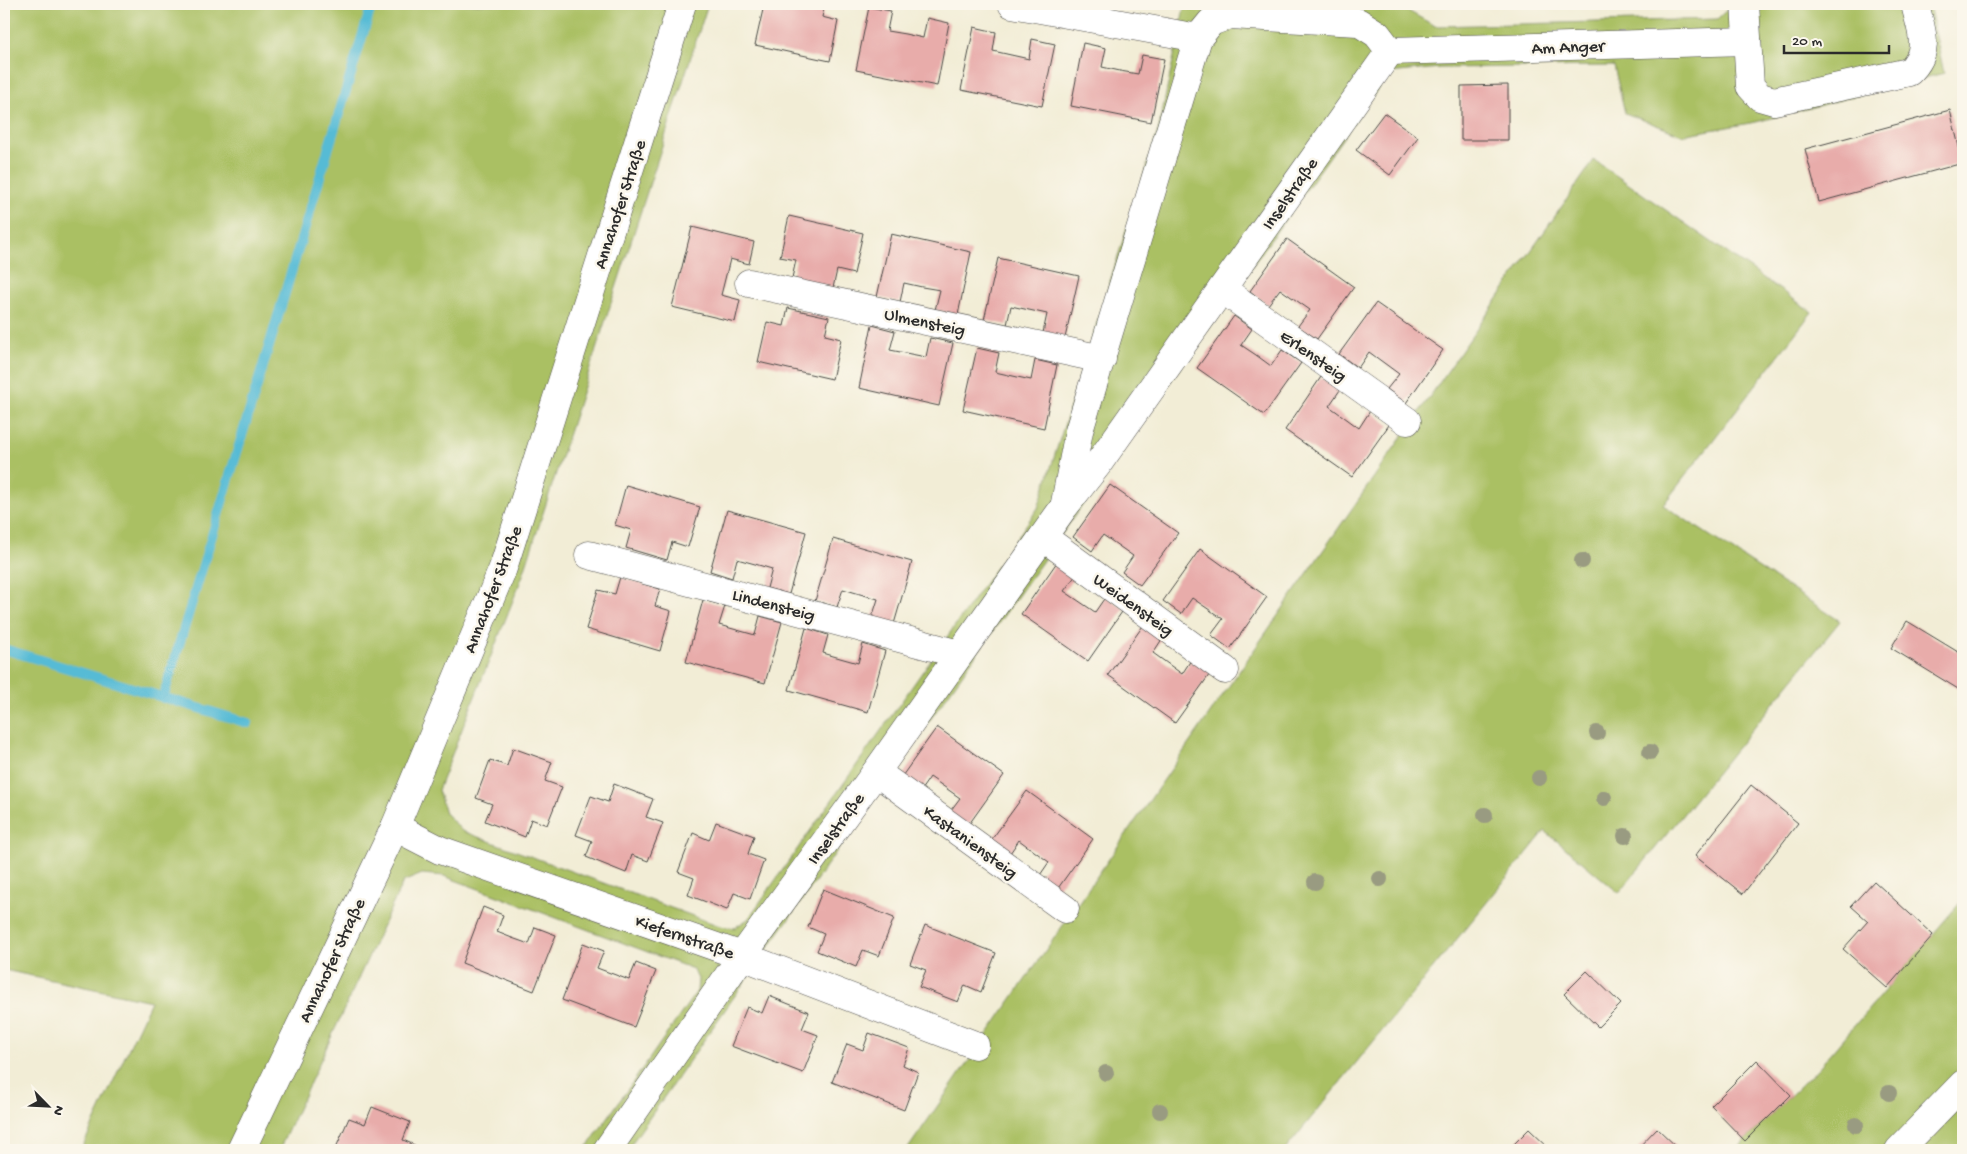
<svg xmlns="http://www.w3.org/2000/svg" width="1967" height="1154" viewBox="0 0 1967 1154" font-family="'Gochi Hand',sans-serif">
  <rect width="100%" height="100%" fill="#fbf7ec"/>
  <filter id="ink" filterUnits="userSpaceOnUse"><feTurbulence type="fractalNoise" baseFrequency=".02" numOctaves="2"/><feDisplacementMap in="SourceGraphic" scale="10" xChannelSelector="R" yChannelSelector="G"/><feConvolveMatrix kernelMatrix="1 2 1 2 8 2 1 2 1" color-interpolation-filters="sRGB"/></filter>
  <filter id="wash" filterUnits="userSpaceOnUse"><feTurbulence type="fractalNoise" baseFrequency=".0096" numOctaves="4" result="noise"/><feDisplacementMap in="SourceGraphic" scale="20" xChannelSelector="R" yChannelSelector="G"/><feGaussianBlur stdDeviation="1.12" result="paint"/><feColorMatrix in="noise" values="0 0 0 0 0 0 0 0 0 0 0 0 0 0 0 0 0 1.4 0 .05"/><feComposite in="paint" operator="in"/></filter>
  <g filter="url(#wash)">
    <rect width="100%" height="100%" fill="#f2edd6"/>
    <!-- green -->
    <g fill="#aac064" stroke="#6a7648">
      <path d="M4 4H708L523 575 438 790 445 813 462 831 720 926 734 928 748 919 1038 508 1159 127 1185 4H1342L1401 7 1435 26 1717 19 1728 9 1727 4H1929L1944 73 1756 122 1682 135 1625 113 1614 66 1439 68 1389 73 778 934 627 1150H585L697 991 698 979 693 969 444 876 422 874 403 882 279 1150H81L151 1001 4 970Z"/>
      <path d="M1594 160 1812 312 1663 505 1840 621 1619 893 1545 831 1285 1150H907Z"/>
      <path d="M1963 899V1150H1736L1820 1066Z"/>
    </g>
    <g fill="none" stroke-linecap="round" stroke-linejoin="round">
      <!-- stream -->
      <g stroke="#57bbd5" stroke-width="10">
        <path d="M4 649 248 723"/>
        <path d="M163 698 372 4"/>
      </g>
    </g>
    <g id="blocks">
      <!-- building -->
      <g fill="#e8acaa">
        <path d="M781 4H825L822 17 838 21 830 61 755 45 764 5 780 8Z"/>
        <path d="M869 7 891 11 887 31 905 34 923 38 927 18 949 23 937 86 856 70Z"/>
        <path d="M974 27 996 32 993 51 1029 59 1032 39 1055 44 1042 106 961 90Z"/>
        <path d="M1083 43 1106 48 1102 67 1120 71 1138 74 1142 55 1164 59 1151 122 1071 106Z"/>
        <path d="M1508 85V140H1461V86Z"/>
        <path d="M1950 110 1963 163 1819 202 1805 149Z"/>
        <path d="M1384 113 1418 137 1390 175 1356 150Z"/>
        <path d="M789 216 863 233 854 274 837 270 833 288 792 278 796 260 780 257Z"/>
        <path d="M692 227 754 242 749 264 730 259 721 295 740 300 735 322 672 307Z"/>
        <path d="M891 234 971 252 958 315 935 310 940 290 922 287 904 283 900 302 877 297Z"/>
        <path d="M1287 239 1354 287 1317 339 1298 326 1310 310 1280 289 1268 305 1250 291Z"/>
        <path d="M998 258 1079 276 1065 338 1043 333 1047 314 1011 306 1007 325 984 320Z"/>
        <path d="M1376 303 1443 350 1406 403 1387 389 1399 374 1369 352 1358 368 1339 354Z"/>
        <path d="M788 308 829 317 825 335 841 339 832 379 758 362 767 322 784 326Z"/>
        <path d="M1234 316 1252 329 1241 345 1256 355 1271 366 1282 350 1301 363 1264 415 1197 368Z"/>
        <path d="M872 325 895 331 890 350 926 357 930 338 953 343 939 406 859 388Z"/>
        <path d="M977 348 999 353 995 372 1031 380 1035 360 1057 365 1044 428 963 410Z"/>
        <path d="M1321 377 1340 390 1329 406 1359 428 1370 411 1389 425 1352 477 1285 430Z"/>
        <path d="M626 485 700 507 688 547 672 542 667 560 626 548 631 530 615 525Z"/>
        <path d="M1110 485 1178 533 1140 585 1122 572 1133 556 1103 535 1092 551 1073 537Z"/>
        <path d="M727 510 806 532 789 594 767 588 772 569 755 564 737 559 732 578 710 571Z"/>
        <path d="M833 539 912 562 894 624 872 618 878 599 860 594 843 589 837 607 815 601Z"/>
        <path d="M1200 549 1267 597 1230 649 1211 635 1223 619 1192 598 1181 614 1163 601Z"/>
        <path d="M1057 562 1076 575 1064 591 1095 612 1106 596 1124 609 1088 661 1021 614Z"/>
        <path d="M620 577 660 589 655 606 671 611 660 651 586 629 598 590 615 594Z"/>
        <path d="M703 600 725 606 719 625 755 635 760 616 782 622 765 683 686 662Z"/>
        <path d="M1907 621 1963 655V692L1891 648Z"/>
        <path d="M1145 623 1164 636 1153 653 1182 674 1193 657 1212 671 1175 723 1108 675Z"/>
        <path d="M806 628 828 635 823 653 840 658 858 663 863 644 885 651 868 712 789 690Z"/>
        <path d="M937 727 1004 775 967 827 948 814 960 798 930 777 919 793 900 779Z"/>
        <path d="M513 748 552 762 545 781 562 787 547 825 531 819 525 837 485 821 492 804 476 798 490 760 507 766Z"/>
        <path d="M614 784 653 799 646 817 663 823 648 861 632 855 626 873 586 857 592 841 576 835 591 796 608 802Z"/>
        <path d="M1751 785 1798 823 1743 894 1695 856Z"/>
        <path d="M1027 791 1093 839 1056 891 1038 878 1049 862 1019 840 1008 856 989 843Z"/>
        <path d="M716 822 754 836 748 854 764 860 750 899 734 893 727 910 688 895 694 878 678 872 693 833 709 840Z"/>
        <path d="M1874 881 1933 935 1887 988 1843 949 1868 921 1851 906Z"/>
        <path d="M823 889 894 918 879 956 863 950 856 967 817 951 824 934 808 927Z"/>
        <path d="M483 907 503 915 497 932 512 938 529 944 535 927 556 935 534 991 462 963Z"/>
        <path d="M925 925 996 953 981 992 965 985 958 1002 919 987 926 970 910 964Z"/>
        <path d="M583 943 604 951 597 968 629 980 636 963 656 971 634 1027 562 1000Z"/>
        <path d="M1587 971 1621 1004 1598 1027 1564 994Z"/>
        <path d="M769 996 809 1012 802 1029 818 1035 803 1073 731 1046 747 1007 762 1013Z"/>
        <path d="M869 1033 909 1048 903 1065 918 1072 904 1110 832 1082 847 1044 863 1050Z"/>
        <path d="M1757 1060 1791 1095 1745 1141 1711 1106Z"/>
        <path d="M372 1107 410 1122 403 1140 419 1147 418 1150H335L349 1118 365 1124Z"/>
        <path d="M1657 1128 1680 1150H1636Z"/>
        <path d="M1529 1129 1551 1150H1508Z"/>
      </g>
    </g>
  </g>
  <g filter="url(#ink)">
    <use href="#blocks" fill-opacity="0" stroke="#494845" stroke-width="1"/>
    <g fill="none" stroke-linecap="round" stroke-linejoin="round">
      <defs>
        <g id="minor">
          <path d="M1012 4 1198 38 1211 22 1230 15 1358 22 1377 34 1390 51"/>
          <path d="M1745 4 1750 86 1760 97 1774 101 1909 72C1932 50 1921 31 1915 4"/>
          <path d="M1390 51 1747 41"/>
          <path d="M749 283 1102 359"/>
          <path d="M1222 289 1407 421"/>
          <path d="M1065 503 1079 431 1198 38"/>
          <path d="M1043 537 1225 670"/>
          <path d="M589 555 959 654"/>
          <path d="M876 772 1065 909"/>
          <path d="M395 827 440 850 742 956 975 1045"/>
          <path d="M241 1150 395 827 503 568 682 4"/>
          <path d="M607 1150 742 956 876 772 1064 507 1098 464 1390 51"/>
        </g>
        <path id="major" d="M1899 1150 1963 1084"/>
      </defs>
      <!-- minor casing -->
      <use href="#minor" stroke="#494845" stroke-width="29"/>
      <!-- major casing -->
      <use href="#major" stroke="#494845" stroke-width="29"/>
      <!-- minor -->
      <use href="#minor" stroke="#fff" stroke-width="28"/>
      <!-- major -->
      <use href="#major" stroke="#fff" stroke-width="28"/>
    </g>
    <!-- trees -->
    <g fill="#999b81">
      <circle cx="1582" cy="561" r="8"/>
      <circle cx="1597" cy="733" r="8"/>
      <circle cx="1650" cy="752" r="8"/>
      <circle cx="1539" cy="778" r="8"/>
      <circle cx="1604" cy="798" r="8"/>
      <circle cx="1485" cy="815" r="8"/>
      <circle cx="1625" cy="836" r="8"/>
      <circle cx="1380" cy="879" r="8"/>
      <circle cx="1315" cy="882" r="8"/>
      <circle cx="1106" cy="1073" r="8"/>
      <circle cx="1889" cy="1093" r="8"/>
      <circle cx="1160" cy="1111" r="8"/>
      <circle cx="1856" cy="1125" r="8"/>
    </g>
  </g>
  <g text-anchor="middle" stroke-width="5" stroke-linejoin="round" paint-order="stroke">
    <!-- street labels -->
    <g font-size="18" fill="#2b2b2b" stroke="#fbf7ec">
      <text transform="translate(1568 46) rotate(-2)" y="6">Am Anger</text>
      <text transform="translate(1289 193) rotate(-55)" y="6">Inselstraße</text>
      <text transform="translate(619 204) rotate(-72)" y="6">Annahofer Straße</text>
      <text transform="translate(925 321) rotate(12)" y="6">Ulmensteig</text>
      <text transform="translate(1314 355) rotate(35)" y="6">Erlensteig</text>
      <text transform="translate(492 589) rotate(-69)" y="6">Annahofer Straße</text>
      <text transform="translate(774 604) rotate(15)" y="6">Lindensteig</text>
      <text transform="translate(1134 604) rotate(36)" y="6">Weidensteig</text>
      <text transform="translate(835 828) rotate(-54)" y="6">Inselstraße</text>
      <text transform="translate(971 841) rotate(36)" y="6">Kastaniensteig</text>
      <text transform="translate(685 936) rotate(19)" y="6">Kiefernstraße</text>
      <text transform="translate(331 960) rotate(-65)" y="6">Annahofer Straße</text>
    </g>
  </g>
  <!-- margin -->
  <rect width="1967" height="1154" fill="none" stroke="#fbf7ec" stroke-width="20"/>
  <!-- north arrow -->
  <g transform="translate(48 1106) rotate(114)" stroke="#fbf7ec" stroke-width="4" paint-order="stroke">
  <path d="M0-4L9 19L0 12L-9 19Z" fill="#2b2b2b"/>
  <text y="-8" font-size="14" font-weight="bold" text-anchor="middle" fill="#2b2b2b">N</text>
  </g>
  <!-- scale -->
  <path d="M1784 45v8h105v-8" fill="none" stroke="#2b2b2b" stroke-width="2.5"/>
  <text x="1792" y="45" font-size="15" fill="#2b2b2b" stroke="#fbf7ec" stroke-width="4" paint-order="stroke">20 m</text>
</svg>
